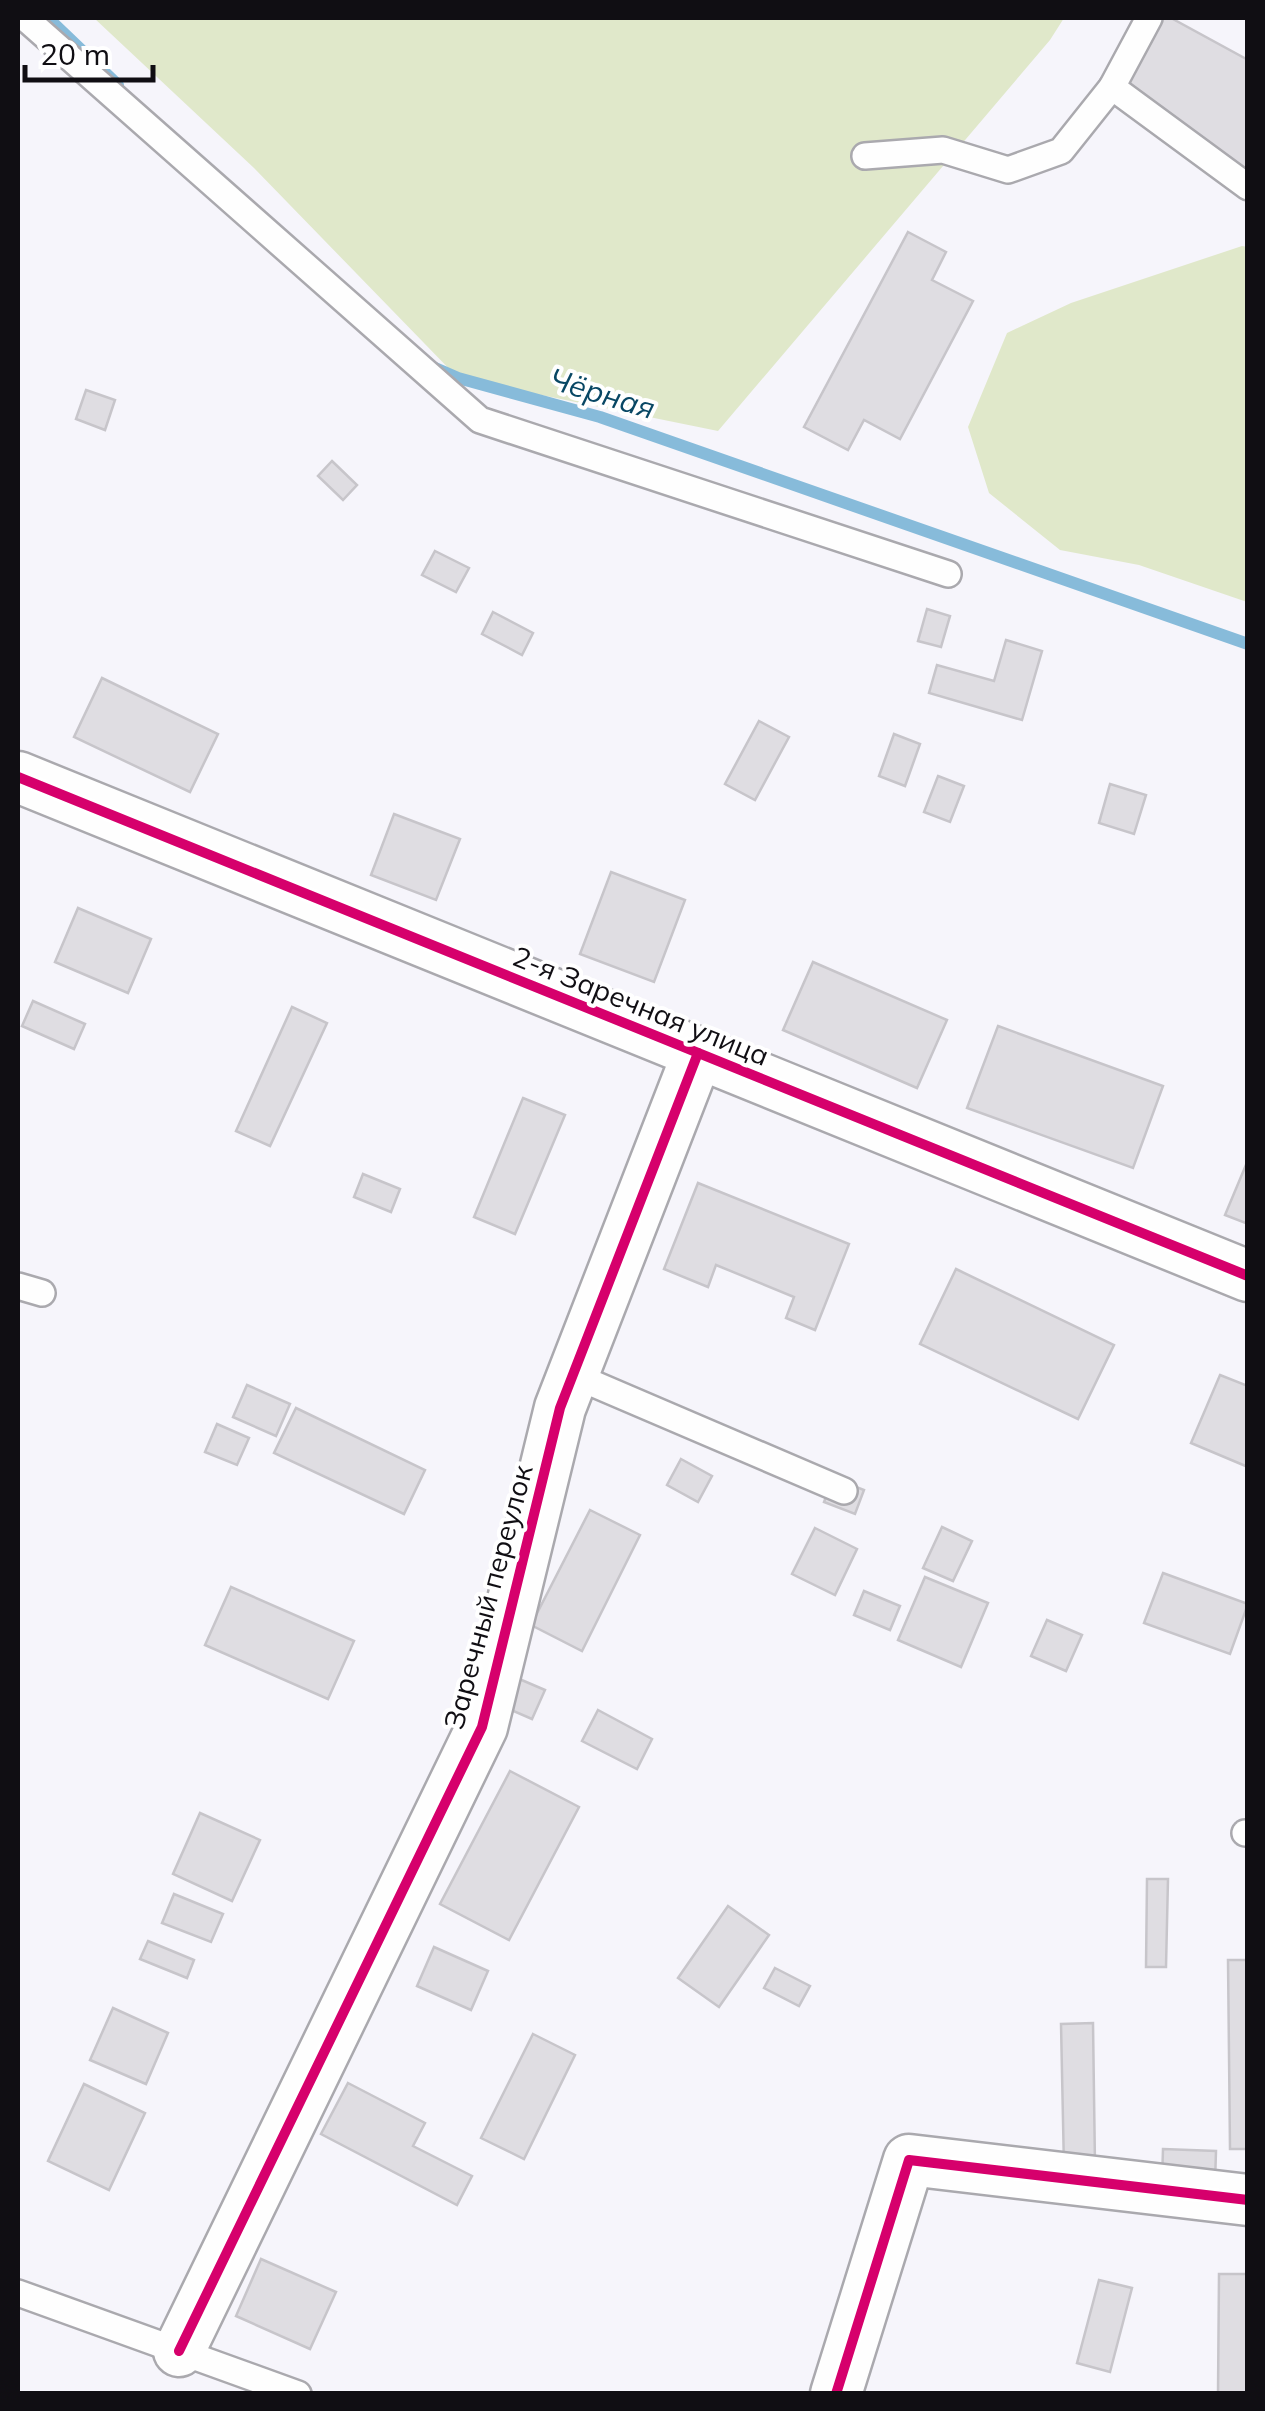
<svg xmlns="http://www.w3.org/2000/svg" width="1265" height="2411" viewBox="0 0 1265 2411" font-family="Mulish,sans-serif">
  <rect width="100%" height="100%" fill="#f6f5fb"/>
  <!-- green -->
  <g fill="#e0e8ca">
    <path d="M94 18H1064L1050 40 718 431 458 378 254 168Z"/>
    <path d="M1242 246 1248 247 1247 602 1139 565 1060 550 989 493 968 427 1007 333 1071 303Z"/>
  </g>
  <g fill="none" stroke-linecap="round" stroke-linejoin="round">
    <!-- stream -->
    <g stroke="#87bbda" stroke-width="12">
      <path d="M48 18 118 85"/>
      <path d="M435 368 458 378 600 417 1248 644"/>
    </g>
  </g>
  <!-- building -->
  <g fill="#dfdde2" stroke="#c7c5ca" stroke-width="2.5">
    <path d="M1155 18H1171L1248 60V170L1112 95Z"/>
    <path d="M908 232 946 252 932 280 973 301 900 439 864 420 848 450 804 427Z"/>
    <path d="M86 390 115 400 105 430 76 419Z"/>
    <path d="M332 461 357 485 343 500 318 476Z"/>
    <path d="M435 551 469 568 456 592 422 575Z"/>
    <path d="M927 609 950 616 941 647 918 641Z"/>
    <path d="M493 612 533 633 522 655 482 634Z"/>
    <path d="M1006 640 1042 651 1022 720 929 693 937 665 994 681Z"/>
    <path d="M102 678 218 734 190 792 74 737Z"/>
    <path d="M759 721 789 737 755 800 725 784Z"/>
    <path d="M894 734 920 744 905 786 879 776Z"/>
    <path d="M938 776 964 786 950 822 924 812Z"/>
    <path d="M1110 784 1146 795 1134 834 1099 823Z"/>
    <path d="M394 814 460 839 436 900 371 875Z"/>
    <path d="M611 872 685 900 654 982 580 954Z"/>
    <path d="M78 908 151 939 128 993 55 962Z"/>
    <path d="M813 962 947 1020 917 1088 783 1030Z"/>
    <path d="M33 1001 85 1024 74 1049 22 1026Z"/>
    <path d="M292 1007 327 1023 270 1146 236 1131Z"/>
    <path d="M998 1026 1163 1086 1133 1168 967 1108Z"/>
    <path d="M523 1098 565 1115 515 1234 474 1217Z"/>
    <path d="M1248 1160V1224L1225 1215Z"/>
    <path d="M363 1174 400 1189 391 1212 354 1197Z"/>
    <path d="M698 1183 849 1244 815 1330 786 1318 794 1297 716 1265 708 1287 664 1269Z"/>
    <path d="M956 1269 1114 1345 1078 1419 920 1344Z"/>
    <path d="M1220 1375 1248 1386V1467L1191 1443Z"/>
    <path d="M247 1385 290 1404 276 1436 233 1417Z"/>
    <path d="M296 1408 425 1470 404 1514 274 1453Z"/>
    <path d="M217 1424 249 1438 237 1465 205 1452Z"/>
    <path d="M681 1459 712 1476 698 1502 667 1485Z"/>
    <path d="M833 1478 864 1490 855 1514 824 1502Z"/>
    <path d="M590 1510 640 1535 582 1651 531 1625Z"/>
    <path d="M942 1527 972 1541 953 1581 923 1568Z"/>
    <path d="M815 1528 857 1549 835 1595 792 1574Z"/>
    <path d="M1163 1573 1248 1604 1230 1654 1144 1623Z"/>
    <path d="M925 1577 988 1603 961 1667 898 1640Z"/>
    <path d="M231 1587 354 1641 328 1699 205 1645Z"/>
    <path d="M864 1591 900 1606 890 1630 854 1615Z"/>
    <path d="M1047 1620 1082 1635 1066 1671 1031 1656Z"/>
    <path d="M510 1675 545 1690 532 1719 497 1704Z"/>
    <path d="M598 1710 652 1739 637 1769 582 1741Z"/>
    <path d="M510 1771 579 1807 509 1940 440 1904Z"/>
    <path d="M200 1813 260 1840 232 1901 173 1874Z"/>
    <path d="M1147 1879H1168L1166 1967H1146Z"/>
    <path d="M174 1894 223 1914 211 1942 162 1923Z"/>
    <path d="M728 1906 769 1935 719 2007 678 1978Z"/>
    <path d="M148 1941 194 1960 187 1978 140 1959Z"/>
    <path d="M434 1947 488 1971 471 2010 417 1986Z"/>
    <path d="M1228 1960H1248V2149H1230Z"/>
    <path d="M775 1968 810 1986 799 2006 764 1988Z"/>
    <path d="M113 2008 168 2033 146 2084 90 2060Z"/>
    <path d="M1093 2023 1095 2166 1064 2168 1061 2024Z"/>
    <path d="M533 2034 575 2055 524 2159 481 2138Z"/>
    <path d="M348 2083 425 2123 413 2146 472 2176 457 2205 321 2134Z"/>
    <path d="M84 2084 145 2113 109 2190 48 2161Z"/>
    <path d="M1163 2149 1216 2151 1215 2183 1162 2182Z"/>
    <path d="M261 2259 336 2292 310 2349 236 2316Z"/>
    <path d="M1219 2274H1248V2394H1218Z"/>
    <path d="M1099 2280 1132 2288 1110 2372 1077 2363Z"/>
  </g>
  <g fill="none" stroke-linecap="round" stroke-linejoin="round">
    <defs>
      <g id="service">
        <path d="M25 18 480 420 948 574"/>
        <path d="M1112 87 1248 187"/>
        <path d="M865 156 943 150 1008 170 1061 151 1112 87 1149 18"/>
        <path d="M18 1286 42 1293"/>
        <path d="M573 1375 844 1491"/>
        <path d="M1245 1833H1248"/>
        <path d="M18 2293 298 2394"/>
      </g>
      <g id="minor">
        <path d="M18 777 1248 1276"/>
        <path d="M179 2351 482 1727 560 1408 698 1053"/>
        <path d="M836 2394 909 2160 1248 2200"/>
      </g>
    </defs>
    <!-- service casing -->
    <use href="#service" stroke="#aaa9ae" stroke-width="30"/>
    <!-- minor casing -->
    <use href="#minor" stroke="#aaa9ae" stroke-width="55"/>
    <!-- service -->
    <use href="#service" stroke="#fefefe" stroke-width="25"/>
    <!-- minor -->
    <use href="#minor" stroke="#fefefe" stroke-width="50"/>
    <defs>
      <g id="cycleway">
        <path d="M18 777 1248 1276"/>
        <path d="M179 2351 482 1727 560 1408 698 1053"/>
        <path d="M836 2394 909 2160 1248 2200"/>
      </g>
    </defs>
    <!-- cycleway casing -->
    <use href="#cycleway" stroke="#fff" stroke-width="16"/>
    <!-- cycleway -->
    <use href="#cycleway" stroke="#d6006c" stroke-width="10"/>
  </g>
  <g text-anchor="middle" stroke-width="8" stroke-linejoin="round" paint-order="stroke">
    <!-- street labels -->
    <g font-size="28" fill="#100e13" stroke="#fff">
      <text transform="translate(641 1006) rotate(22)" y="10">2-я Заречная улица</text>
      <text transform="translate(488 1597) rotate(-75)" y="10">Заречный переулок</text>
    </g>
    <!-- water labels -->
    <g font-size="30" font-style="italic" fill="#084764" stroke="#fff">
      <text transform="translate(602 394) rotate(17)" y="10">Чёрная</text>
    </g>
  </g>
  <!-- border -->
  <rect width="1265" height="2411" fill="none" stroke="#100e13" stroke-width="40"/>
  <!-- scale -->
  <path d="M25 65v15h128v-15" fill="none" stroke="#100e13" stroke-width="5"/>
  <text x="40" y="65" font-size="30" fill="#100e13" stroke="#ffffff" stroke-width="8" paint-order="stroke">20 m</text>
</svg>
